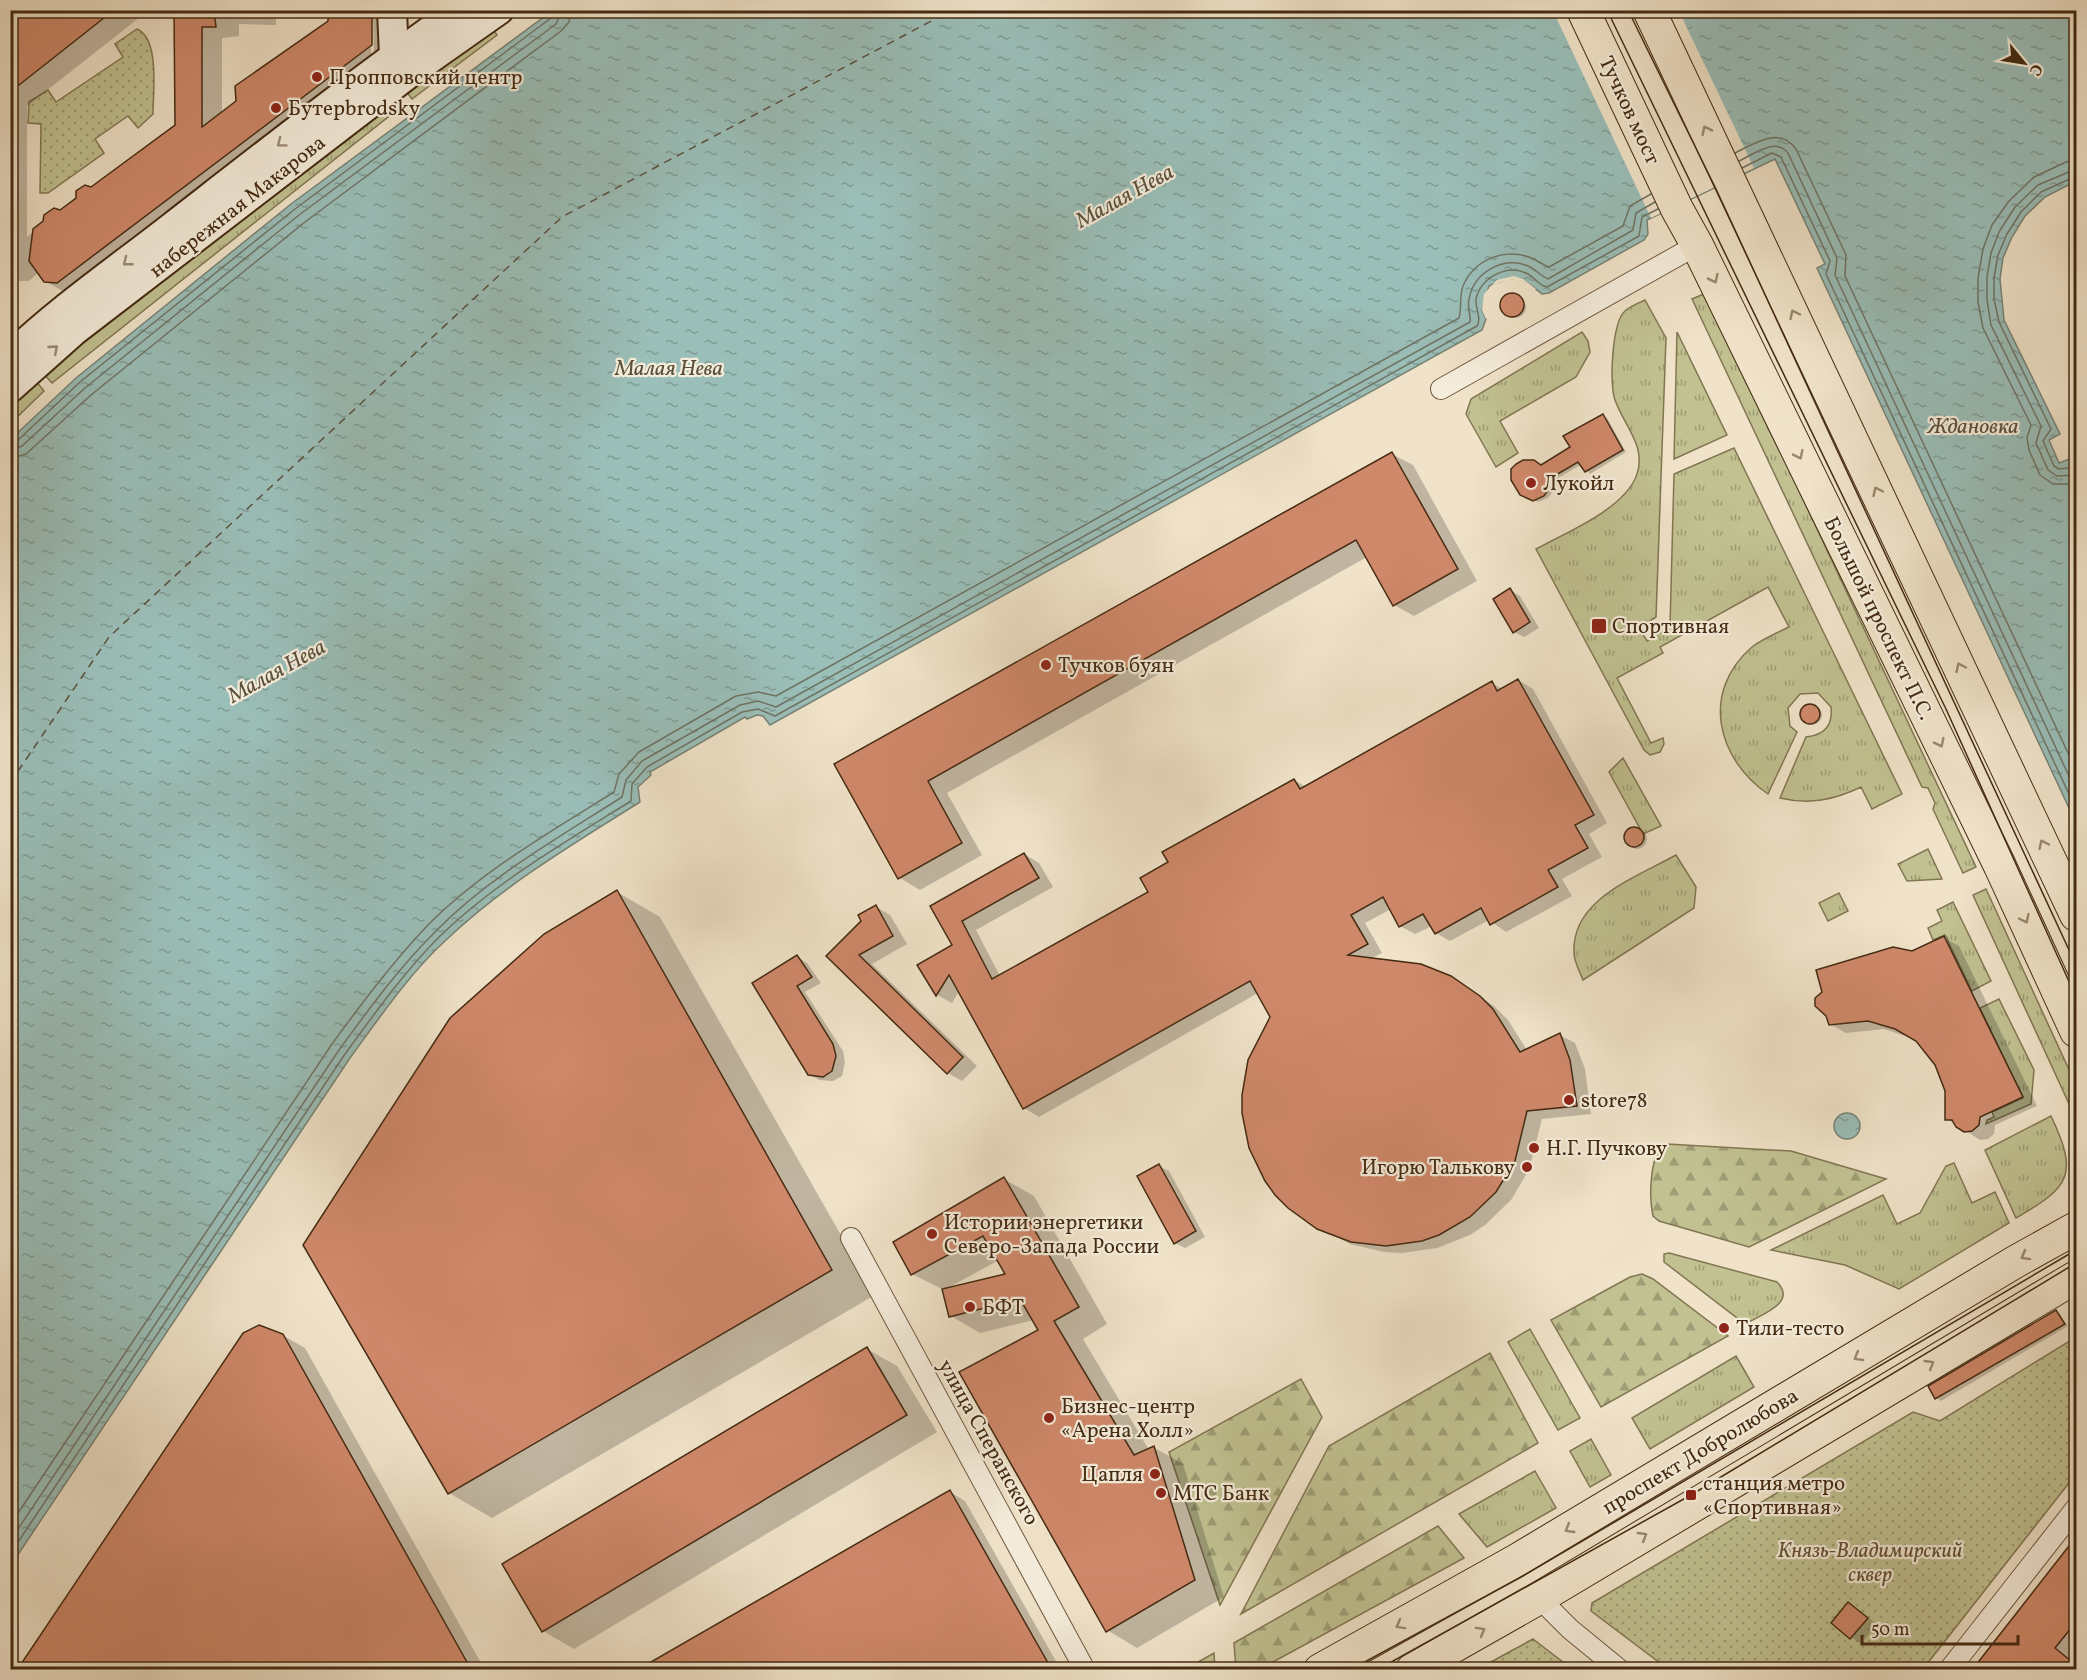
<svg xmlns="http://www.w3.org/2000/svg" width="2087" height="1680" viewBox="0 0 2087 1680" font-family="Vollkorn,serif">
  <defs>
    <pattern id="grass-tufts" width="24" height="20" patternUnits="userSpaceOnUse" patternTransform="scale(1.5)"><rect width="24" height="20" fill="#c1c191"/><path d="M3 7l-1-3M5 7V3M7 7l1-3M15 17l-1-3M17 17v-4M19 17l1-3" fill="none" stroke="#9e9d75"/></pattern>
    <pattern id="forest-firs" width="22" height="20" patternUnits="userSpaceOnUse" patternTransform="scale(1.5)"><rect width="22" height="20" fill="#c1c191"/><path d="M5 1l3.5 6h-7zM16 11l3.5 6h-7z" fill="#9e9d75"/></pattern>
    <pattern id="park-dots" width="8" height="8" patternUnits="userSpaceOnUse" patternTransform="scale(1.5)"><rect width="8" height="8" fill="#c1c191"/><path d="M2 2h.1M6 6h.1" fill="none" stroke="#9e9d75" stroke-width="1.8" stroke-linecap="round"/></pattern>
    <pattern id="water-ripples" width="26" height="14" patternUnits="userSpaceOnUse" patternTransform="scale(1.5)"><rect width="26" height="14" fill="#9abeb8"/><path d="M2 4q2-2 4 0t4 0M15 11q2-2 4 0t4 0" fill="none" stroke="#7f9b94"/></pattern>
  </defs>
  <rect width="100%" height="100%" fill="#f0e3c9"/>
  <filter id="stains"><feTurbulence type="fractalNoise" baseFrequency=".00333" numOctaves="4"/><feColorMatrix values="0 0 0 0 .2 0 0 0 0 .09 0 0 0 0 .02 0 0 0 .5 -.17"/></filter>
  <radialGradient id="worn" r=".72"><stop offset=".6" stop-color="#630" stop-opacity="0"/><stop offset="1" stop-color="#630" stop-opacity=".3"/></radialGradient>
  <!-- grass -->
  <g fill="url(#grass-tufts)" stroke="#827652" stroke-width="1.5">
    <path d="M492 27 497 35 412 99 405 90Z"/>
    <path d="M396 97 402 106 52 383 43 373Z"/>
    <path d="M1706 293 1976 867 1963 873 1933 809 1935 803 1928 788 1922 787 1692 299Z"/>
    <path d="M1645 300 1666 338 1656 617 1639 628 1647 641 1670 627 1674 474 1734 448 1902 794 1872 809 1861 787C1834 800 1809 805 1780 798L1806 737C1825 735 1833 725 1831 707L1818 693 1800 694 1788 708 1790 726 1797 732 1768 794C1717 759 1700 692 1752 647 1762 639 1777 633 1789 627L1768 587 1660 647 1663 653 1617 678 1651 743 1663 738 1664 744 1660 752 1650 755 1644 750 1536 549C1567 532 1622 510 1636 477 1648 447 1624 426 1615 400 1609 384 1612 322 1625 311 1630 306 1639 303 1645 300Z"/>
    <path d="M1582 332 1588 341 1590 352 1576 377 1500 421 1518 453 1496 467 1466 414 1471 399Z"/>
    <path d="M1677 332 1727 435 1674 459Z"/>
    <path d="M35 380 44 391 11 423V404Z"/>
    <path d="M1623 758 1661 826 1643 834 1609 772Z"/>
    <path d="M1928 849 1942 879 1907 881 1898 864Z"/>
    <path d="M1676 855 1696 887 1694 908 1583 980C1580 972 1574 962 1574 953 1571 899 1637 877 1676 855Z"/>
    <path d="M1986 889 2076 1085V1119L1973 895Z"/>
    <path d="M1839 893 1848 911 1828 921 1819 903Z"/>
    <path d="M1953 902 1991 981 1972 991 1945 935 1933 940 1928 928 1942 921 1937 910Z"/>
    <path d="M1999 999 2034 1070 2031 1104 1986 1124 1987 1120 1994 1117 1992 1112 2023 1098 1980 1008Z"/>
    <path d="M2051 1116C2079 1175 2070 1187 2016 1218L1985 1150Z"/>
    <path d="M1954 1163 1972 1203 1995 1192 2009 1223 1899 1289 1845 1265 1771 1250 1883 1195 1897 1224 1920 1213 1946 1166Z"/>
    <path d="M1669 1253 1777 1282C1798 1303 1760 1315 1745 1324L1664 1262V1254Z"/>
    <path d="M1530 1329 1580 1418 1558 1430 1508 1342Z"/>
    <path d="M1736 1356 1754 1387 1650 1449 1632 1418Z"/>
    <path d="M1591 1439 1611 1475 1590 1487 1570 1451Z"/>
    <path d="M1535 1471 1556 1508 1487 1547 1459 1514Z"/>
  </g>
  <!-- forest -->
  <g fill="url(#forest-firs)" stroke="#827652" stroke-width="1.5">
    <path d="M1667 1144 1791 1151 1886 1179 1749 1247 1659 1221 1653 1216C1649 1198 1649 1150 1667 1144Z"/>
    <path d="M1642 1274 1653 1279 1728 1336 1601 1407 1551 1320 1630 1277Z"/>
    <path d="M1490 1353 1538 1443 1241 1614 1329 1446Z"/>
    <path d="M1301 1379 1322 1417 1220 1605 1169 1452Z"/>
    <path d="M1438 1526 1464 1558 1260 1669H1236L1234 1643Z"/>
    <path d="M1214 1653 1215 1669H1186Z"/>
  </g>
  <!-- park -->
  <g fill="url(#park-dots)" stroke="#827652" stroke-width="1.5">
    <path d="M137 29C160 39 153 92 153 114L138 128 128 116 95 139 104 153 48 193H40L41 124 28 123 29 102 48 90 56 102 123 57 115 44Z"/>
    <path d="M2076 1337V1474L1923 1669H1668L1591 1611 1592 1603 1913 1412 1940 1421Z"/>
    <path d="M1533 1639 1572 1669H1478Z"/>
  </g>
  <!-- water -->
  <g fill="url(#water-ripples)" stroke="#788376" stroke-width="1.5">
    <path d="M552 11H2076V181L2045 197 2025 216 2012 237 2003 258 2000 279 2004 320 2060 434 2049 440 2059 463 2072 458 2076 467V823L1817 268 1825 264 1775 159 1647 220 1648 234 1644 240 1549 293 1542 294C1518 275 1519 274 1489 286L1482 310 1486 319 1482 330 770 725 763 716 757 715 747 719 745 717 650 772 651 775 638 787 640 802C573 844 504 885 446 940 409 974 380 1017 350 1058L11 1565V439L76 378 291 204Z"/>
    <circle cx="1847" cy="1126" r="13"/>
  </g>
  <!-- pier -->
  <g fill="#f0e3c9">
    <path d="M1553 11H1679L1754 168 1651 218Z"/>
    <path d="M1514 276 1523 279 1536 289 1534 291 1522 281 1514 279 1498 283 1487 296 1485 310 1488 317 1486 319 1482 310 1484 294 1497 280Z"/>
  </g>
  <!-- shadow -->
  <g fill="#0003" fill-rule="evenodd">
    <path d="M10 10H149L27 106V237L176 126V10H276V25L239 24V36L222 38V114L330 21 370 10 371 53H374L373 10H391L392 57 66 293 45 281 39 272 29 281H10Z"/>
    <circle cx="1515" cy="307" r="11"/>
    <path d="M1603 416 1607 418 1626 452 1590 474 1582 464 1553 481 1554 490 1548 498 1538 502 1521 494 1541 467 1572 448Z"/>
    <path d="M1392 454 1413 465 1477 581 1414 616 1394 605 1367 557 947 793 982 855 920 890 900 878 836 765Z"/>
    <path d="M1510 590 1520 596 1539 628 1524 637 1514 632Z"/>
    <path d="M1518 680 1533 689 1607 823 1589 834 1602 857 1562 879 1572 896 1506 932 1489 920 1450 941 1436 933 1432 926 1415 934 1400 926 1391 909 1365 923 1382 953 1370 959 1466 986 1495 1007 1508 1020 1527 1050 1560 1035 1575 1043 1585 1069 1591 1114 1542 1119 1529 1170 1511 1200 1485 1225 1470 1235 1437 1248 1402 1253 1384 1252 1350 1244 1318 1227 1271 1017 1258 993 1039 1117 1024 1108 959 991 952 1003 937 995 919 965 954 945 932 906 1024 854 1039 863 1053 887 976 930 1000 976 1150 893 1170 863 1294 780 1306 787 1492 683 1502 689Z"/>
    <circle cx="1812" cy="715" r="10"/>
    <circle cx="1637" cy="839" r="10"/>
    <path d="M617 892 660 917 875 1295 492 1518 449 1493Z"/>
    <path d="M876 907 890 915 907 944 872 964 977 1066 962 1081 948 1073 828 956Z"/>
    <path d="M1944 938 1959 946 2037 1106 1995 1125 1994 1134 1988 1139 1980 1140 1947 1119 1946 1090 1936 1064 1917 1040 1884 1029 1846 1033 1830 1024 1913 952Z"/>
    <path d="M797 957 807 963 821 983 805 992 843 1051 845 1062 842 1076 833 1081 819 1080 809 1074 754 983Z"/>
    <path d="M1159 1166 1169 1171 1205 1237 1185 1248 1175 1243Z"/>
    <path d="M1004 1179 1034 1196 1107 1324 1083 1339 1149 1450 1153 1447 1183 1464 1224 1597 1137 1648 1107 1630 1040 1330 1034 1320 980 1333 951 1316 944 1290 912 1274ZM999 1260 1008 1275 946 1289Z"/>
    <path d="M2056 1311 2068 1326 1941 1401 1937 1398 1930 1387Z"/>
    <path d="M282 1335 305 1348 485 1670H19Z"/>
    <path d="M867 1349 897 1366 937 1432 574 1649 543 1631 504 1565Z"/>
    <path d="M950 1492 965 1501 1061 1670H640Z"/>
    <path d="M2076 1537V1670H1974Z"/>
    <path d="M1849 1604 1877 1624 1861 1644 1833 1623Z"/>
  </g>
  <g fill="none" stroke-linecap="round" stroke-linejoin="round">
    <!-- shore -->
    <g stroke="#6f7465" stroke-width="1.5">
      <path d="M1735 153C1755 143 1780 126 1796 149L1846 255 1845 276 2076 770"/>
      <path d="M2076 160 2066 162 2034 177 2009 201 1992 225 1983 249 1978 278V302L1983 328 2031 425 2027 438 2029 450 2040 475 2053 484H2076"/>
      <path d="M1739 161C1754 154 1775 137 1788 153L1837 258 1835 275 2076 791"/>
      <path d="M1742 168 1772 153 1781 157 1830 261 1826 274 2076 809"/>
      <path d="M2076 169 2038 185 2015 207 1999 232 1991 253 1987 277V300L1991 325 2041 426 2036 443 2048 470 2057 476 2076 475"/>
      <path d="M2076 176 2041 192 2021 212 2007 234 1998 255 1994 278V299L1999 322 2051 429 2043 441 2054 466 2059 469 2076 467"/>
      <path d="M10 442 17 441 80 382 295 209 551 18 554 10"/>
      <path d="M10 450 22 446 85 388 299 215 556 24 562 10"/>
      <path d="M10 459 26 454 91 395 305 222 561 31 569 22 571 10"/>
      <path d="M10 1525 332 1044C362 1003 392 963 427 926 480 872 550 832 614 792L619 774 639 752 736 696 758 692 776 696 1459 318C1462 308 1459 297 1463 286 1474 260 1503 248 1529 257 1536 259 1542 265 1549 267L1623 226 1630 206 1651 194"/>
      <path d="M10 1541 339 1050C369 1009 398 969 434 933 487 878 558 838 622 797L626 780 642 761 740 705 758 701 776 707 1470 322C1471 315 1467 307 1469 299 1474 272 1503 256 1528 266 1535 269 1541 276 1548 279L1633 230 1636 213 1655 202"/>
      <path d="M10 1554 345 1054C375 1013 404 972 440 936 496 882 565 842 631 801L632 784 647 767 742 712 758 709 775 716 1477 326C1482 318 1475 309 1476 299 1481 277 1508 263 1528 274 1535 278 1539 286 1547 287L1639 236 1642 217 1658 209"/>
    </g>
    <!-- ferry -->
    <path stroke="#5a503c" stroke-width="1.5" stroke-dasharray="8 6" stroke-linecap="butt" d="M10 783 109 637 562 217 952 10"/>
  </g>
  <!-- building -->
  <g fill="#cf886a" stroke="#442b12" stroke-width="1.5">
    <path d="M10 10H114L19 85 10 75Z"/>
    <path d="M174 10H214L216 27H202V127L236 101 235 86 328 21V10H372V45L57 283 44 282 29 261 33 229 43 221 44 215 54 208 60 210 76 198V191L85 185 91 187 175 125Z"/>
    <circle cx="1512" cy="305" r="12"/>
    <path d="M1603 414 1623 450 1585 472 1578 462 1549 479 1550 487 1544 496 1533 501 1520 495 1511 480V469L1516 464 1523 460H1534L1541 465 1570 447 1563 436Z"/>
    <path d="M1392 452 1458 569 1393 606 1356 540 928 781 962 843 898 879 834 764Z"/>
    <path d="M1510 588 1530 622 1513 633 1493 599Z"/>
    <path d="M1518 679 1594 815 1575 825 1588 848 1548 870 1558 887 1490 925 1481 908 1435 934 1423 914 1399 927 1383 897 1351 915 1368 944 1348 955 1421 964 1451 976 1480 996 1493 1009 1520 1052 1560 1033 1570 1060 1577 1106 1527 1111 1515 1161 1496 1192 1470 1217 1439 1235 1422 1241 1386 1246 1351 1242 1317 1229 1288 1208 1275 1195 1265 1181 1249 1148 1242 1113V1095L1248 1060 1270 1017 1250 981 1023 1109 949 975 936 996 917 965 952 945 930 906 1024 853 1039 878 962 921 992 979 1148 892 1140 878 1168 862 1162 852 1294 779 1300 789 1492 681 1497 691Z"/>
    <circle cx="1810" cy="714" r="10"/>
    <circle cx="1634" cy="837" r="10"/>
    <path d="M617 890 832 1270 448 1494 303 1245 450 1018 544 934Z"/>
    <path d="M876 905 893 936 859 955 963 1057 947 1074 826 956 861 921 858 915Z"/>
    <path d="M1944 936 2023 1097 1980 1117 1979 1125 1972 1131 1964 1132 1956 1127 1952 1120H1945V1091L1935 1065 1916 1041 1895 1029 1868 1021 1829 1025 1826 1016 1815 1006V998L1822 992 1816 970 1893 947 1912 951Z"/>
    <path d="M797 955 812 977 797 986 833 1044 836 1056 832 1071 823 1077 808 1075 752 983Z"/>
    <path d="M1159 1164 1196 1231 1174 1244 1137 1176Z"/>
    <path d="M1004 1177 1079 1307 1054 1321 1134 1455 1154 1446 1195 1580 1106 1632 959 1372 1038 1330 1020 1299 949 1317 942 1289 1005 1274 983 1236 911 1275 893 1242Z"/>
    <path d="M2056 1310 2065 1324 1935 1399 1928 1386Z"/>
    <path d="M259 1325 283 1334 468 1664 458 1670H17L243 1333Z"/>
    <path d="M867 1347 907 1415 542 1632 502 1564Z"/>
    <path d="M950 1490 1052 1670H637Z"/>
    <path d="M2076 1537V1622L2055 1648 2076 1665V1670H1972Z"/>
    <path d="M1848 1602 1868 1618 1850 1639 1831 1623Z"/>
  </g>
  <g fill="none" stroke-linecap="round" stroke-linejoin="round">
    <defs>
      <g id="street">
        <path d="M1441 389 1697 245"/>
        <path d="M851 1238 1085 1670"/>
        <path d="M1539 1598 1570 1629 1620 1670"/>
        <path d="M1949 1670 2076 1508"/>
      </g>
      <g id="secondary">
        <path d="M392 10 394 56 405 67"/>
        <path d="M10 357C60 309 118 269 173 226 267 153 361 79 459 10"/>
        <path d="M10 388 74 331 411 72 499 10"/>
      </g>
      <g id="primary">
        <path d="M1583 10 1677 209 1697 245 2000 866 2076 1031"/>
        <path d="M1649 10 2076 915"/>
        <path d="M1320 1670 1517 1560 2015 1262 2076 1228"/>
        <path d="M1412 1670 1539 1598 2076 1277"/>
      </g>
    </defs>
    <!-- street casing -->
    <use href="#street" stroke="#6f5940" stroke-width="22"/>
    <!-- secondary casing -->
    <use href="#secondary" stroke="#442b12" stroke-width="32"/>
    <!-- primary casing -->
    <use href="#primary" stroke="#442b12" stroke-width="34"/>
    <!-- street -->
    <use href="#street" stroke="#f5eddc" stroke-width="20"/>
    <!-- secondary -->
    <use href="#secondary" stroke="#f5eddc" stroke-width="28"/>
    <!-- primary -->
    <use href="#primary" stroke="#f0e3c9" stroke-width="32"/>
    <!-- tram -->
    <g stroke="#442b12" stroke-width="1.5">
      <path d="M1607 10 1946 709 2076 997"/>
      <path d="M1628 10 1716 189 2076 965"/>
      <path d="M1350 1670 1523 1576 2076 1250"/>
      <path d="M1377 1670 1691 1495 2076 1263"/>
    </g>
  </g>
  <!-- one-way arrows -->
  <defs><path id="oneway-chevron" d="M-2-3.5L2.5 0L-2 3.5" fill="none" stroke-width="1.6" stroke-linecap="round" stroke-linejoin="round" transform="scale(1.5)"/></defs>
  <g stroke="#9a876e">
    <use href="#oneway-chevron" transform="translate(1706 130) rotate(-116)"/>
    <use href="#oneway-chevron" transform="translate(1714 279) rotate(64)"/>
    <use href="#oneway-chevron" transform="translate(1794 314) rotate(-115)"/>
    <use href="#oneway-chevron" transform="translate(1799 455) rotate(64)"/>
    <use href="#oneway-chevron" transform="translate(1877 491) rotate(-115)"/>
    <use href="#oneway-chevron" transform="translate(1960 667) rotate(-115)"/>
    <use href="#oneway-chevron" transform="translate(1940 743) rotate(64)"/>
    <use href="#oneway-chevron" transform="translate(2043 844) rotate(-115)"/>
    <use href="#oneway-chevron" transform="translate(2025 919) rotate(65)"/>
    <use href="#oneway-chevron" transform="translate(2025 1256) rotate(151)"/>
    <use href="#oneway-chevron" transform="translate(1858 1357) rotate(149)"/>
    <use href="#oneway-chevron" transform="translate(1930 1364) rotate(-31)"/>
    <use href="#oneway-chevron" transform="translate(1569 1529) rotate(149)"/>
    <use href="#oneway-chevron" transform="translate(1643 1536) rotate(-31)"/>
    <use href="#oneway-chevron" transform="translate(1400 1625) rotate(151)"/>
    <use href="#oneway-chevron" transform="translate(1481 1631) rotate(-29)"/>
  </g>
  <g stroke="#9c8c77">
    <use href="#oneway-chevron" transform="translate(281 143) rotate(143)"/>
    <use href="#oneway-chevron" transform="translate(127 262) rotate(142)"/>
    <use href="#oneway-chevron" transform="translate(54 349) rotate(-41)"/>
  </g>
  <!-- markers -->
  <g fill="#8f2418" stroke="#f5eddc" stroke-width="2">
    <circle cx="317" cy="77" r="6"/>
    <circle cx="276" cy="108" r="6"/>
    <circle cx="1531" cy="483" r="6"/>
    <rect x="1591" y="618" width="16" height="16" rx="3"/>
    <circle cx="1046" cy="665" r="6"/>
    <circle cx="1569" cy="1100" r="6"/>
    <circle cx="1534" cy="1148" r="6"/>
    <circle cx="1527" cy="1167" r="6"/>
    <circle cx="932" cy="1234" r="6"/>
    <circle cx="970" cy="1307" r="6"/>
    <circle cx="1724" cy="1328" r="6"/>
    <circle cx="1049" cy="1418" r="6"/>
    <circle cx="1155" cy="1474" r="6"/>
    <circle cx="1161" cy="1493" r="6"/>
    <rect x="1685" y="1489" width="12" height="12" rx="3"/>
  </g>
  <g text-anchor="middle" stroke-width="4.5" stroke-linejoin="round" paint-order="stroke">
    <!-- poi labels -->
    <g font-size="21" fill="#442b12" stroke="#f5eddc" text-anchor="start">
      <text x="329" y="84">Пропповский центр</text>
      <text x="288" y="115">Бутерbrodsky</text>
      <text x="1543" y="490">Лукойл</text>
      <text x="1612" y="633">Спортивная</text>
      <text x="1058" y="672">Тучков буян</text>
      <text x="1581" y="1107">store78</text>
      <text x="1546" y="1155">Н.Г. Пучкову</text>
      <text x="1515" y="1174" text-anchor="end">Игорю Талькову</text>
      <text x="944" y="1229">Истории энергетики<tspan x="944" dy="24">Северо-Запада России</tspan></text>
      <text x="982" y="1314">БФТ</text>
      <text x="1736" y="1335">Тили-тесто</text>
      <text x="1061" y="1413">Бизнес-центр<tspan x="1061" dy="24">«Арена Холл»</tspan></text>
      <text x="1143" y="1481" text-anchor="end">Цапля</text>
      <text x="1703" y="1490">станция метро<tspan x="1703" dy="24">«Спортивная»</tspan></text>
      <text x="1173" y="1500">МТС Банк</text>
    </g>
    <!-- street labels -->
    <g font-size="21" fill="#442b12" stroke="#f5eddc">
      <text transform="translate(1630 110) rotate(65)" y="7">Тучков мост</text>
      <text transform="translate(237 206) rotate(-38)" y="7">набережная Макарова</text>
      <text transform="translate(1879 618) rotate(64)" y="7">Большой проспект П.С.</text>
      <text transform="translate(989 1442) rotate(61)" y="7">улица Сперанского</text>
      <text transform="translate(1700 1451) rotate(-31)" y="7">проспект Добролюбова</text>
    </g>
    <!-- park labels -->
    <g font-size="21" font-style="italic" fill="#635032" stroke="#f5eddc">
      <text x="1870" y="1557">Князь-Владимирский<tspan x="1870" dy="24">сквер</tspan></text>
    </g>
    <!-- water labels -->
    <g font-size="22" font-style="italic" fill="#5a503c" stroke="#f5eddc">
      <text transform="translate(1124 195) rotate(-29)" y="8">Малая Нева</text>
      <text x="669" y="375">Малая Нева</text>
      <text x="1973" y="433">Ждановка</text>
      <text transform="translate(276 670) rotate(-29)" y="8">Малая Нева</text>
    </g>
  </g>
  <!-- margin -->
  <rect width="2087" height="1680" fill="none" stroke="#f0e3c9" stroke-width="36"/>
  <rect x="12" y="12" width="2063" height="1656" fill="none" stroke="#442b12" stroke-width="3"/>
  <rect x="18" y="18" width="2051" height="1644" fill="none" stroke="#442b12" stroke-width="1.5"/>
  <!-- north arrow -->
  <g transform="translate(2024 63) rotate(120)" stroke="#f5eddc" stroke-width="4.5" paint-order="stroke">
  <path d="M0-4.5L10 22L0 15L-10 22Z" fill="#442b12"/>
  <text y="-9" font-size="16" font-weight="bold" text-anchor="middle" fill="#442b12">С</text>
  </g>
  <!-- scale -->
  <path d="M1862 1635v9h156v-9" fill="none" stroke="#442b12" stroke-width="3"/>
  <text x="1871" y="1635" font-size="18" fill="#442b12" stroke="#f5eddc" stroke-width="4.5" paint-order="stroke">50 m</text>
  <rect width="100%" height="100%" filter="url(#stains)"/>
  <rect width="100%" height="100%" fill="url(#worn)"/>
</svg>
